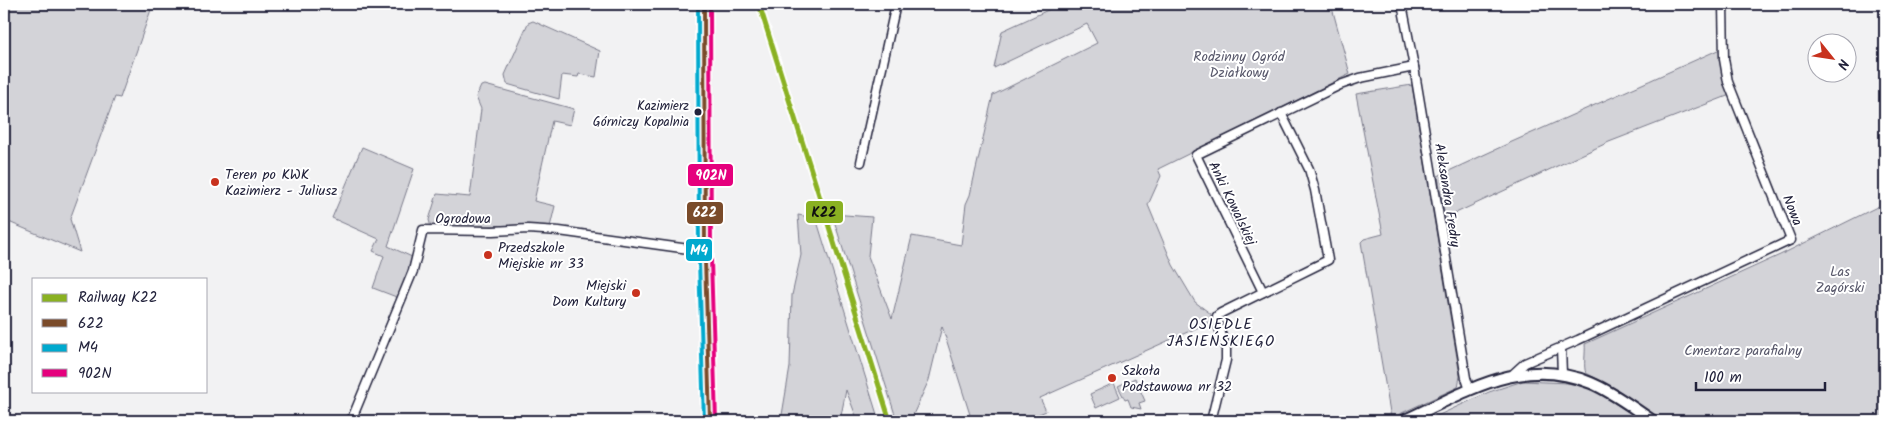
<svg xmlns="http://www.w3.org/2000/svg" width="1889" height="425" viewBox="0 0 1889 425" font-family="Kalam,sans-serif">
  <rect width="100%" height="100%" fill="#f2f2f3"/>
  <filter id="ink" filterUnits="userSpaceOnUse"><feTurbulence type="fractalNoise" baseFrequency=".02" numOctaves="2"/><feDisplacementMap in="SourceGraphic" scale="10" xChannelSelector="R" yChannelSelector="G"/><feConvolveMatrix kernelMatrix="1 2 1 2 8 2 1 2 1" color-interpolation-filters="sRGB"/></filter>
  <g filter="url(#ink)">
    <!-- green -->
    <g fill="#d3d3d8" stroke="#7a7a8a">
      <path d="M4 4H153L120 98 115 97 70 219 80 252 4 220Z"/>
      <path d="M1061 4H1331L1350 74 1158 169 1161 176 1148 205 1173 265 1195 302 1211 314 1210 322 1040 398 1046 411 1023 421H972L942 326 929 380 912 417 913 421H897L832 214 872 217 868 256 892 319 912 236 961 245 966 204 970 195 993 95 1097 43 1087 24 994 68 1002 31Z"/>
      <path d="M533 21 600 51 596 77 579 74 578 77 562 75 559 99 507 84 505 75 528 23Z"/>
      <path d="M1720 49 1725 80 1730 95 1609 142 1445 218 1438 176C1531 132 1626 92 1720 49Z"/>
      <path d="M485 85 574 109 570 125 552 121 534 201 555 206 550 227 534 225 431 227 429 220 437 194 470 197 481 109 476 97 481 86Z"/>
      <path d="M1412 85 1460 376 1458 387 1391 418 1361 242 1364 239 1383 234 1356 94Z"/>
      <path d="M362 147 414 169 388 246 412 257 399 298 373 288 384 256 373 251 379 239 332 218Z"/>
      <path d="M1885 203V421H1663L1618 390 1586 373C1583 367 1586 352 1585 344L1780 255Z"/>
      <path d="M798 215 816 218 879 421H858L846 390 840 421H781L790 367 792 295 801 255Z"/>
      <path d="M1135 378 1145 401 1139 403 1141 409 1131 407 1128 399 1125 400 1118 386Z"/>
      <path d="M1523 381 1567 383 1591 388 1642 421H1426L1489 392Z"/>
      <path d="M1114 383 1120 397 1096 408 1090 394Z"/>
    </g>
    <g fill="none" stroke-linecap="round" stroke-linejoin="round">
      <defs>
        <g id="street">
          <path d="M1402 4 1414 67 1466 378 1470 390"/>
          <path d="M861 162 896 4"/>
          <path d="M1263 292 1196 155 1340 85 1360 78 1414 67"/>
          <path d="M1561 348 1562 374"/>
          <path d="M1513 374 1525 363 1578 340 1791 240 1728 82 1724 59 1723 4"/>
          <path d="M351 421 413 271 423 230 493 231 528 229 559 231 696 250H705"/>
          <path d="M1211 421 1226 360V349L1217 321V316L1221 313 1328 260 1315 190 1309 169 1281 113"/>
        </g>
        <g id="secondary">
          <path d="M704 4 703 81 705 260 710 421"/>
          <path d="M1403 421C1465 393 1521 354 1591 383 1613 392 1633 408 1653 421"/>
        </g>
      </defs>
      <!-- street casing -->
      <use href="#street" stroke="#22223b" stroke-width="11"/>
      <!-- secondary casing -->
      <use href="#secondary" stroke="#22223b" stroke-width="14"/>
      <!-- street -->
      <use href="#street" stroke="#fff" stroke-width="8"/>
      <!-- secondary -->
      <use href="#secondary" stroke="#fff" stroke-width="10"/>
      <defs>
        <path id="bus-1" d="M704 4 705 260 710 421"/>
        <path id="bus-2" d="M698 4 699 260 704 421"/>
        <path id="bus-3" d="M710 4 711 260 716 421"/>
      </defs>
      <!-- bus-1 casing -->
      <use href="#bus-1" stroke="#fff" stroke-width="8"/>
      <!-- bus-2 casing -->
      <use href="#bus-2" stroke="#fff" stroke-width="8"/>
      <!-- bus-3 casing -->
      <use href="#bus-3" stroke="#fff" stroke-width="8"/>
      <!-- bus-1 -->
      <use href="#bus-1" stroke="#7a4b2a" stroke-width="4"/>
      <!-- bus-2 -->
      <use href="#bus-2" stroke="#00a9ce" stroke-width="4"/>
      <!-- bus-3 -->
      <use href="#bus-3" stroke="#e5007d" stroke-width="4"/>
      <defs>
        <path id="rail-1" d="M759 4 890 421"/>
      </defs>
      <!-- rail-1 casing -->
      <use href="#rail-1" stroke="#fff" stroke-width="9"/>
      <!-- rail-1 -->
      <use href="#rail-1" stroke="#8ab122" stroke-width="5"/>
    </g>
  </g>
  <!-- markers -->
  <circle fill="#22223b" stroke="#fff" stroke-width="2" cx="698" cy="112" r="4.5"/>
  <g fill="#c8321e" stroke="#fff" stroke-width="2">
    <circle cx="215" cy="182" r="5"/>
    <circle cx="488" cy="255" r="5"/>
    <circle cx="636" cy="293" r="5"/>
    <circle cx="1112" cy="378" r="5"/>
  </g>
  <g text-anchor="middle" stroke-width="4" stroke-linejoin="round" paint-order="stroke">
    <!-- bus labels -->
    <g font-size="13" fill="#22223b" stroke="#fff" text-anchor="end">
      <text x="689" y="110">Kazimierz<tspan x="689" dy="16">Górniczy Kopalnia</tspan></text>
    </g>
    <!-- park labels -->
    <g font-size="14" fill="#57576a" stroke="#fff">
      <text x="1239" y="61">Rodzinny Ogród<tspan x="1239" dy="16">Działkowy</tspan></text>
      <text x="1840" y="276">Las<tspan x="1840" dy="16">Zagórski</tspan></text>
      <text x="1743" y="355">Cmentarz parafialny</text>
    </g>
    <!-- poi labels -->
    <g font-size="14" fill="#22223b" stroke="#fff" text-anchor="start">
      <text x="225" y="179">Teren po KWK<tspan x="225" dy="16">Kazimierz - Juliusz</tspan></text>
      <text x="498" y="252">Przedszkole<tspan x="498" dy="16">Miejskie nr 33</tspan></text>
      <text x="626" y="290" text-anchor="end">Miejski<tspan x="626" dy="16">Dom Kultury</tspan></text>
      <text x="1122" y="375">Szkoła<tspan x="1122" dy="16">Podstawowa nr 32</tspan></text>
    </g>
    <!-- street labels -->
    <g font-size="14" fill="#22223b" stroke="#fff">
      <text transform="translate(1448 195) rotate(81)" y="5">Aleksandra Fredry</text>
      <text transform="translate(1233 203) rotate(64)" y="5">Anki Kowalskiej</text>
      <text transform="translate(1793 210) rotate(68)" y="5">Nowa</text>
      <text x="463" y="223">Ogrodowa</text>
    </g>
    <!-- neighbourhood labels -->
    <g font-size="15" letter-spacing="1" fill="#22223b" stroke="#fff">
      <text x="1221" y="329">OSIEDLE<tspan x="1221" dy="17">JASIEŃSKIEGO</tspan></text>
    </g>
  </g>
  <g stroke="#fff" stroke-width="2">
    <rect x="687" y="163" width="47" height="24" rx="5" fill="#e5007d"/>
    <rect x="805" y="200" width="39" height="24" rx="5" fill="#8ab122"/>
    <rect x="686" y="201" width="38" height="24" rx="5" fill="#7a4b2a"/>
    <rect x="685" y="238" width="28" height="24" rx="5" fill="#00a9ce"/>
  </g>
  <g font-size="14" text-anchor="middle" font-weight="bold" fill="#fff">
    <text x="711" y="180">902N</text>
    <text x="705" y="217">622</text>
    <text x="699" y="255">M4</text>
  </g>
  <g font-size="14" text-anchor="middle" font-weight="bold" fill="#111">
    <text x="824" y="217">K22</text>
  </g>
  <!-- margin -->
  <rect width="1889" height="425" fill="none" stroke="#fff" stroke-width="20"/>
  <rect x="10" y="10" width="1869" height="405" fill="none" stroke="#22223b" stroke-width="2" filter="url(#ink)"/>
  <!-- legend -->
  <rect x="32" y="278" width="175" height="115" fill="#ffffff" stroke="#a7a7b1"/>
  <rect x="42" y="294" width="25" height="8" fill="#8ab122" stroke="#a7a7b1"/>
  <text x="78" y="302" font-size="15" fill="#22223b">Railway K22</text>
  <rect x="42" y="319" width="25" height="8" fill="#7a4b2a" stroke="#a7a7b1"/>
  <text x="78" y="328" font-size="15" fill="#22223b">622</text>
  <rect x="42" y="344" width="25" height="8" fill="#00a9ce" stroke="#a7a7b1"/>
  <text x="78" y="352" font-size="15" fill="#22223b">M4</text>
  <rect x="42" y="369" width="25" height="8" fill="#e5007d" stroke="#a7a7b1"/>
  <text x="78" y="378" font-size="15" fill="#22223b">902N</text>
  <!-- north arrow -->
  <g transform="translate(1832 58) rotate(120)"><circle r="24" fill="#ffffff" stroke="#a7a7b1"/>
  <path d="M0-4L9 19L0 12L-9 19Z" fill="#c8321e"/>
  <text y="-8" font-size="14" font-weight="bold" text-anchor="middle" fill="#22223b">N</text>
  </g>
  <!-- scale -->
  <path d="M1696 382v8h129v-8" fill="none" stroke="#22223b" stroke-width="2.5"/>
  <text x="1704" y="382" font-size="15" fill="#22223b" stroke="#ffffff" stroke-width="4" paint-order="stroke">100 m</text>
</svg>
